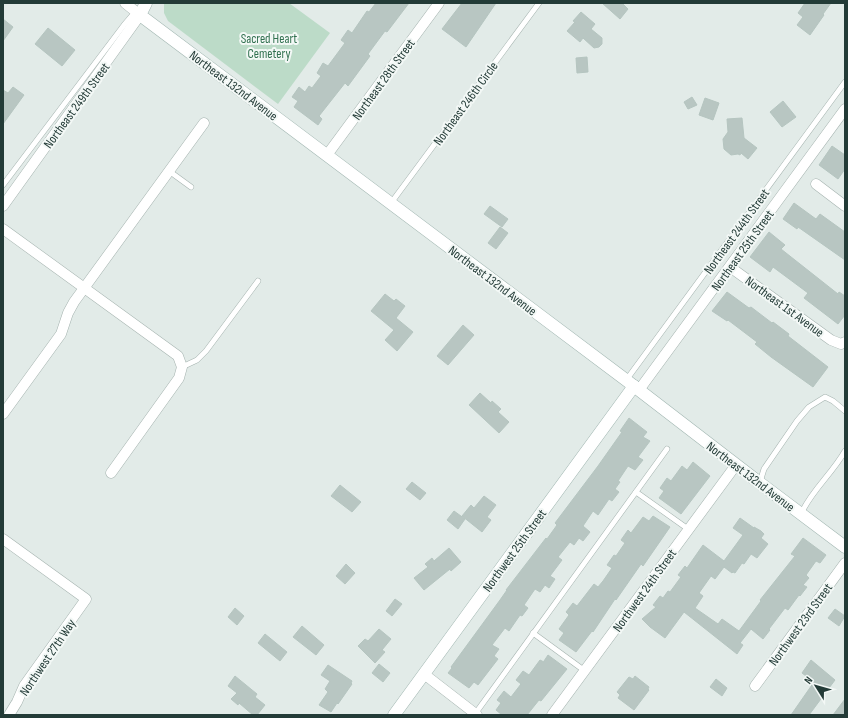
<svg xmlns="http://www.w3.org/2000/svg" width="848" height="718" viewBox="0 0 848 718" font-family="'Sofia Sans Condensed',sans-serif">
  <rect width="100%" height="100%" fill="#e2ebe8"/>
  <!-- green -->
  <path fill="#bcdbc8" d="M164 3H289L330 33 278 104 168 21 164 13Z"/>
  <!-- building -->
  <g fill="#b8c6c2" stroke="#b5c5c0">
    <path d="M376 3H409L387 32 385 31 368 54 370 56 348 86 345 83 319 116 322 119 318 125 294 107 298 101 292 97 299 87 305 92 309 86 312 88 321 76 317 73 323 63 328 66 345 43 341 40 348 30 352 33 367 11 369 12Z"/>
    <path d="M462 3H496L466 47 442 29Z"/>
    <path d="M602 3H622L628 9 620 19Z"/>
    <path d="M805 3H831L823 14 824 15 810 35 797 25 803 17 798 13Z"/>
    <path d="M581 12 595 24 591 29 602 38V44L599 47 594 48 583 38 580 42 567 31 575 22 573 21Z"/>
    <path d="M3 19 13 27 3 41Z"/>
    <path d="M48 28 75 50 62 66 35 44Z"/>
    <path d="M587 57 588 72 577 73 576 58Z"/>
    <path d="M13 87 24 95 3 124V90L8 93Z"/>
    <path d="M692 97 697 105 688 109 684 102Z"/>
    <path d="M705 98 719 103 713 120 699 115Z"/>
    <path d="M783 101 796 117 782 127 770 112Z"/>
    <path d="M742 118 744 138 757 148 748 159 741 153 740 155 738 154 731 155 724 149 723 139 728 132 727 119Z"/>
    <path d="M832 146 845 155V169L838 179 819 165Z"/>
    <path d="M794 203 816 219 820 214 845 232V260L798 227 797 229 783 219Z"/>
    <path d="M490 206 508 219 502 227 484 214Z"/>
    <path d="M500 227 508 233 496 249 488 243Z"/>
    <path d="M769 232 785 245 781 249 838 294 839 292 845 296V315L838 324 804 298 808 293 773 267 770 272 750 257Z"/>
    <path d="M727 292 749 308 751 307 772 323 773 322 789 334 788 336 828 367 813 387 771 357 755 344 757 342 728 320 727 321 712 311Z"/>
    <path d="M385 294 394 301 396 299 405 306 396 318 413 332 397 351 385 340 394 330 371 311Z"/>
    <path d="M463 325 474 335 448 365 437 356Z"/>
    <path d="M480 393 491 403 492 401 501 409 498 412 509 422 499 433 469 405Z"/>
    <path d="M629 418 647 432 643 437 650 441 638 457 643 460 635 470 628 466 618 481 620 482 615 489 619 492 612 501 609 499 598 515 593 511 583 526 590 532 583 541 579 538 574 545 570 542 558 557 562 560 550 576 555 579 549 588 545 585 540 592 535 589 524 605 528 608 522 616 520 615 509 631 505 628 492 645 499 649 494 656 498 659 478 685 474 682 469 688 448 673 452 668 451 667 500 600 507 590H506L546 538 547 539 557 525 555 523 598 466 622 432 620 431Z"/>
    <path d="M693 462 710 476 681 514 659 498 664 491 660 488 667 478 671 481 682 466 687 470Z"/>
    <path d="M412 482 426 493 420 500 406 489Z"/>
    <path d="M340 485 361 502 352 512 331 496Z"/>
    <path d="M484 496 496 505 487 517 491 520 482 532 462 516 471 505 474 508Z"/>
    <path d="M454 511 465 519 458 529 447 520Z"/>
    <path d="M653 516 670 527 643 566 641 564 616 600 615 599 593 632 592 631 576 652 559 640 564 633 559 629 569 615 566 612 573 603 577 606 594 584 598 587 603 581 612 568 607 565 614 555 616 556 625 543 621 540 628 530 631 533 643 517 649 521Z"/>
    <path d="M740 518 754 528V527L761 531 764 534 761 538 768 544 757 558 751 554 744 564 742 563 735 573 733 572 732 573 724 567 715 579 711 576 699 593 703 596 695 608 718 624 722 619 739 631 761 601 760 600 795 556 791 554 803 538 826 555 820 563 816 561 806 575 809 578 803 585 807 587 800 596 799 595 788 610 785 608 769 629 770 630 763 639 751 629 740 643 743 645 737 654 684 612 665 638 650 627 642 619 656 607 653 605 660 596 663 598 668 591 670 592 681 577 678 575 685 566 687 568 703 545 724 561 743 535 733 528Z"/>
    <path d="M449 548 461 562 451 571 450 569 424 590 414 578 428 567 425 564 432 558 434 561Z"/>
    <path d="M346 564 355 573 345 584 336 576Z"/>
    <path d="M395 599 402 604 392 616 386 611Z"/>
    <path d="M235 608 244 616 237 625 228 617Z"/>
    <path d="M835 609 845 616 839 626 828 618Z"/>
    <path d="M302 626 324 645 316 655 293 637Z"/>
    <path d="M379 629 391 639 382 650 385 652 375 663 358 646 365 639 368 641Z"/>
    <path d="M265 634 287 652 280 661 258 643Z"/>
    <path d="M548 655 567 669 541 701 539 700 527 715H502L496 710 501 703 497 700 504 691 511 697 521 684 516 680 523 671 529 675 540 660 544 662V661Z"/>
    <path d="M811 660 835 680 809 715H791L814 682 802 673Z"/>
    <path d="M379 664 390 673 383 682 372 673Z"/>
    <path d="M328 665 352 681 351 683 352 684 338 704 337 703 331 712 319 705 328 692 325 689 330 681 321 675Z"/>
    <path d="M235 676 257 694 255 697 265 705 257 715H253L239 703 238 705 231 699 237 693 228 686Z"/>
    <path d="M635 676 649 687 648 689 649 690 634 710 618 698 620 695 617 692 629 677 633 679Z"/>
    <path d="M716 679 727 688 722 696 710 687Z"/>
    <path d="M845 699V715H833Z"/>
  </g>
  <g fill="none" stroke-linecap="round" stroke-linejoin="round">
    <defs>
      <g id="lane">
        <path d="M169 171 191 187"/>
        <path d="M3 185 124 25 136 11"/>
        <path d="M391 203 539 3"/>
        <path d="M182 367 197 360 206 351 258 281"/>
        <path d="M627 379 845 82"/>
        <path d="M760 482 764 469 797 421 809 407 825 397 833 401 845 411"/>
        <path d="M636 492 688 529"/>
        <path d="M801 514C811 491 832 474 845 451"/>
        <path d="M533 633 585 671"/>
        <path d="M475 714 667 449"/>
      </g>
      <g id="street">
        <path d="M327 155 439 3"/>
        <path d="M816 184 845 206"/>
        <path d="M3 206 140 15 125 3"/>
        <path d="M3 229 178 356 182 367 179 378 111 473"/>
        <path d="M730 267 831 340 841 344 845 342"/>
        <path d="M639 390 845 109"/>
        <path d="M3 414 61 334 68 313 74 302 204 123"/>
        <path d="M3 539 86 599 24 686 17 702 9 715"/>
        <path d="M424 674 477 715"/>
        <path d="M755 686 845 563"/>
        <path d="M552 715 736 465"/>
      </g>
      <g id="secondary">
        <path d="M146 3 140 15 626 380 752 477 845 547"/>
        <path d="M394 715 634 386"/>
      </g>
    </defs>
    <!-- lane casing -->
    <use href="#lane" stroke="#a5b3af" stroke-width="6"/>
    <!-- street casing -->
    <use href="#street" stroke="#a5b3af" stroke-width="11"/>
    <!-- secondary casing -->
    <use href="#secondary" stroke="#a1b6b1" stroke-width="13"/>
    <!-- lane -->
    <use href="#lane" stroke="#fff" stroke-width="5"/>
    <!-- street -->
    <use href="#street" stroke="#fff" stroke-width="10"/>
    <!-- secondary -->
    <use href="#secondary" stroke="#fff" stroke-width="12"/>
  </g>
  <g text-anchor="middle" stroke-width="4" stroke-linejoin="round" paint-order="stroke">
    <!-- park labels -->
    <g font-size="13" fill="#30704f" stroke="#f3f8f6">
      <text x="269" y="43">Sacred Heart<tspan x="269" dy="15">Cemetery</tspan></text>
    </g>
    <!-- street labels -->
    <g font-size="13" fill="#233b37" stroke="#f3f8f6">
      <text transform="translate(383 79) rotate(-54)" y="5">Northeast 28th Street</text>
      <text transform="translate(234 85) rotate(37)" y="5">Northeast 132nd Avenue</text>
      <text transform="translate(465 103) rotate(-54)" y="5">Northeast 246th Circle</text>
      <text transform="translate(76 105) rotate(-54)" y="5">Northeast 249th Street</text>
      <text transform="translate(736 231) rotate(-54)" y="5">Northeast 244th Street</text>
      <text transform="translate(742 250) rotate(-54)" y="5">Northeast 25th Street</text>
      <text transform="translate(493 280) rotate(37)" y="5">Northeast 132nd Avenue</text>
      <text transform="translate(785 306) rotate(36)" y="5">Northeast 1st Avenue</text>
      <text transform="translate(751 476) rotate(37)" y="5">Northeast 132nd Avenue</text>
      <text transform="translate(514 550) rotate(-54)" y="5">Northwest 25th Street</text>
      <text transform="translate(644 590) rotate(-54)" y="5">Northwest 24th Street</text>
      <text transform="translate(800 624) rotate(-54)" y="5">Northwest 23rd Street</text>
      <text transform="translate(47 657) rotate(-56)" y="5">Northwest 27th Way</text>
    </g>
  </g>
  <!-- border -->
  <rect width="848" height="718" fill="none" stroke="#233b37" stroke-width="8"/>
  <!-- north arrow -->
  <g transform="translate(816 686) rotate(307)" stroke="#f3f8f6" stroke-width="3" paint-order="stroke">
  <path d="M0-3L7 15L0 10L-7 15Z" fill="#233b37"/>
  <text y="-6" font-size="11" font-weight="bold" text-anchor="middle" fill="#233b37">N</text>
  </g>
</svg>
